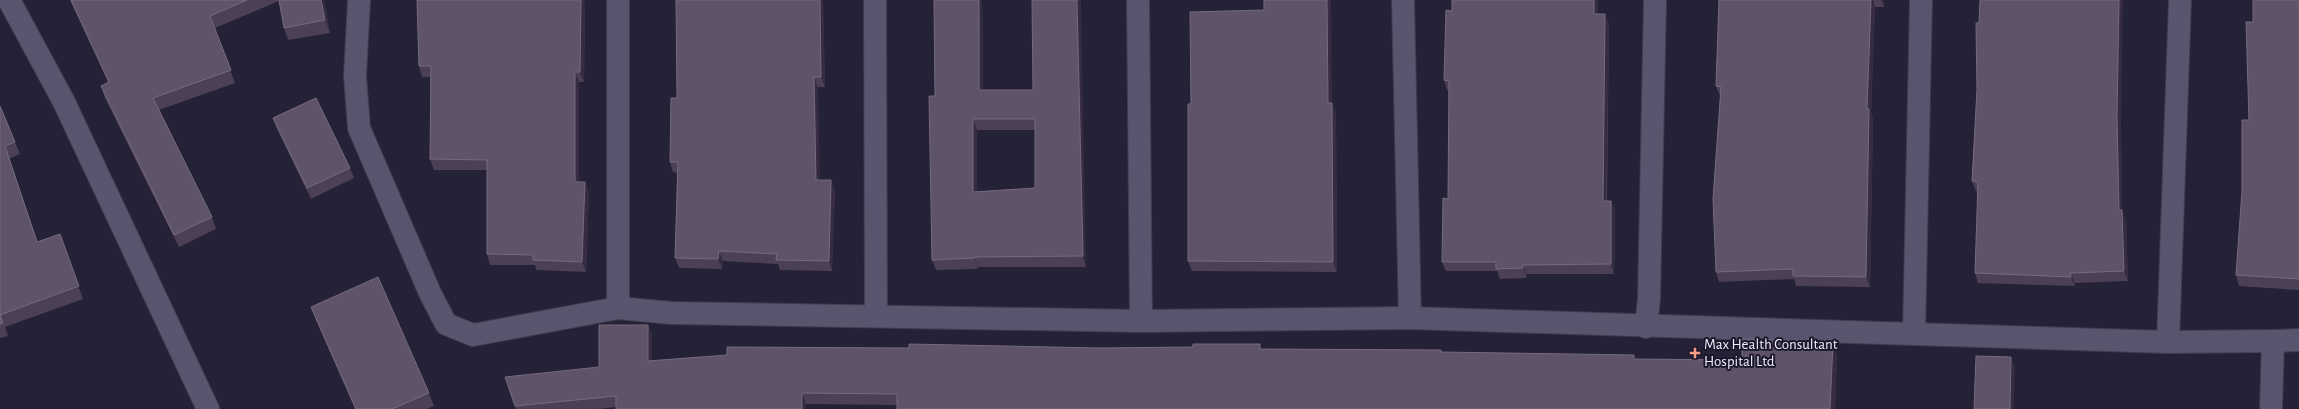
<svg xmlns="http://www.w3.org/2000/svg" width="2299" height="409" viewBox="0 0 2299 409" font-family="'Alegreya Sans',sans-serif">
  <rect width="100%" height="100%" fill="#252136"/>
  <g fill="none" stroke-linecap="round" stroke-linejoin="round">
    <defs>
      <g id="street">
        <path d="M9 0 64 102 208 409"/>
        <path d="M359 0 355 76 359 128 430 293 446 324 473 335 618 308 672 313 1141 321 1410 318 2168 342 2273 341 2271 409"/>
        <path d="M618 0V308"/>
        <path d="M875 0 876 316"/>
        <path d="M1138 0 1141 321"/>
        <path d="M1403 0 1410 318"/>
        <path d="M1646 327 1649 299 1655 0"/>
        <path d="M1914 334 1921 0"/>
        <path d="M2273 341 2299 340"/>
        <path d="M2168 342 2180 0"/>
      </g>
    </defs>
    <!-- street casing -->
    <use href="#street" stroke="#403c4e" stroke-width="24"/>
    <!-- street -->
    <use href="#street" stroke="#59556e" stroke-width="22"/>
  </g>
  <!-- wall -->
  <g fill="#4c4055" fill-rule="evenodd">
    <path d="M70 0H324L330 33 288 40 284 28 279 1 215 28 235 83 159 110 212 217 216 229 179 247 105 98 101 86 108 82Z"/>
    <path d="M417 0H583L585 4 584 82H579V182H585L589 193 586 272 536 270 535 265H490L487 254V170H434L430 159V77H422L419 66Z"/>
    <path d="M823 0 825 87H818L819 180H831L835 190 832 271 780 270 778 264 723 261 722 269 679 268 675 258 677 173 673 172 670 162 677 98Z"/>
    <path d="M982 0 983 90H1033L1086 267H978V269L936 270 932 260 935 96ZM977 130H1035V188L977 192Z"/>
    <path d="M1719 0H1884V7H1875L1871 112 1873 119 1870 287 1796 286 1794 279 1719 282 1716 272 1720 96 1716 86Z"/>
    <path d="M2299 0V290L2239 286 2236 275 2249 120 2253 22Z"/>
    <path d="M1452 11 1605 14 1609 24 1607 201H1611L1615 211 1614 274H1526L1527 278 1500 279 1497 271H1446L1442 262 1448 199 1449 90H1447L1444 80Z"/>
    <path d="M1977 90 2121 128 2122 210 2126 220 2128 281 2075 283V286L1978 283 1975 273 1978 191H1976L1972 181Z"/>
    <path d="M1332 103 1336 113 1337 272 1192 271 1188 261 1191 104Z"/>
    <path d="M0 106 20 154 9 159 38 242 60 234 83 299 5 327 8 336 0 338Z"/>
    <path d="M273 118 350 168 354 178 311 199 277 129Z"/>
    <path d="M311 307 429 393 434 406 427 409H355L316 320Z"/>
    <path d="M648 325 652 336V361L909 348H1098L1441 350 1442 352 1636 359 1742 360 1837 353 1835 409H897V405L806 404V409L616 407 598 409H516L515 406 599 367Z"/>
  </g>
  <!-- shaded-wall -->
  <g fill="#352c41">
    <path d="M321 0H324L330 33 325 20Z"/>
    <path d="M581 0H583L585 4 584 82 580 72Z"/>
    <path d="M820 0H823L825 87 821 77Z"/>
    <path d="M979 0H982L983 100 979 90Z"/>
    <path d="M1077 0H1081L1086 267 1083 256Z"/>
    <path d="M1327 0H1331L1332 103 1336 113 1337 272 1333 262 1328 103Z"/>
    <path d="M1594 0H1598V24L1594 14Z"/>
    <path d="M1871 0H1873L1875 7 1871 112 1873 119 1870 287 1866 277 1867 109Z"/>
    <path d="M1881 0H1884V7Z"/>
    <path d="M2119 0H2123L2121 128 2122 220 2119 210 2117 118Z"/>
    <path d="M1605 14 1609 24 1606 210 1603 201Z"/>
    <path d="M575 72 579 82V192L575 182Z"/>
    <path d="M814 77 818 87 820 190 816 180Z"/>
    <path d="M973 119 977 130V202L973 192Z"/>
    <path d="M831 180 835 190 832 271 829 261Z"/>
    <path d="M585 182 589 193 586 272 582 262Z"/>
    <path d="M1611 201 1615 211 1614 274 1611 264Z"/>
    <path d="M2122 210 2126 220 2128 281 2124 271Z"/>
    <path d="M719 251 723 261 722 269 718 259Z"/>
    <path d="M975 257 978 267V269L975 258Z"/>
    <path d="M1523 265 1526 274 1527 278 1523 268Z"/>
    <path d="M2071 273 2075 283V286L2071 277Z"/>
    <path d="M648 325 652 336V372L648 361Z"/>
    <path d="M1833 342 1837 353 1835 409H1830Z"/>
    <path d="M2011 357 2015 367 2014 409H2010Z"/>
    <path d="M802 393 806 404V409H802Z"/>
  </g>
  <!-- building -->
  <g fill="#5e5367" stroke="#756b7e" fill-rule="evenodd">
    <path d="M71 0H247L210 16 231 70 153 98 212 217 174 235 101 86 109 82Z"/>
    <path d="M279 0H321L325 20 284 28Z"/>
    <path d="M417 0H581L580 72H575V182H585L582 262 533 260V255L487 254V160L430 159 431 66H419Z"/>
    <path d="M676 0H820L821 77H814L816 180H831L829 261 776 260 777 254 719 251 718 259 675 258 678 162H670L671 98H677Z"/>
    <path d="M934 0H979V90H1033L1032 0H1077L1083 256 975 257V258L932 260 929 96H935ZM973 119H1035V188L973 192Z"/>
    <path d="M1264 0H1327L1328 103H1332L1333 262 1188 261V104H1191L1190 12 1264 10Z"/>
    <path d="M1452 0H1594V14H1605L1603 201H1611V264L1523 265V268L1496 269V262H1442L1443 198 1448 199 1449 81 1444 80 1446 10 1452 11Z"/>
    <path d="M1719 0H1871L1867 109H1869L1866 277 1793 276V269L1716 272 1713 199 1721 87 1716 86Z"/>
    <path d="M1980 0H2119L2117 118 2119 210H2122L2124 271 2071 273V277L1975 273 1978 182 1972 181 1977 90 1976 23H1979Z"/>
    <path d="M2253 0H2299V279L2236 275 2242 191V120H2249L2246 22H2253Z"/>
    <path d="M316 98 350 168 307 188 273 118Z"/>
    <path d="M0 106 15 142 5 146 37 242 60 234 79 286 0 315 3 323 0 324Z"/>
    <path d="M378 277 429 393 392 409H356L311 307Z"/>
    <path d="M599 325H648V361L727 355V347L909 348V344L1098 348 1193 347V344H1260V349L1441 350V352L1634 355V359L1742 360V339L1833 342 1830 409H897V394L802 393V409H616V396L515 406 505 377 599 367Z"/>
    <path d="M1976 356 2011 357 2010 409H1974Z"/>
  </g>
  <!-- markers -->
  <path fill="#f49e88" stroke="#1c182c" stroke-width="1.5" d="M1693 347h4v4h4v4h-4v4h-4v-4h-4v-4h4z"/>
  <g text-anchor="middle" stroke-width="4" stroke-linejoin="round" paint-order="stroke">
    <!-- poi labels -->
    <g font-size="15" fill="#f0eefd" stroke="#1c182c" text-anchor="start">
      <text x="1704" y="349">Max Health Consultant<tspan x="1704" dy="17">Hospital Ltd</tspan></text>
    </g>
  </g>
</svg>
